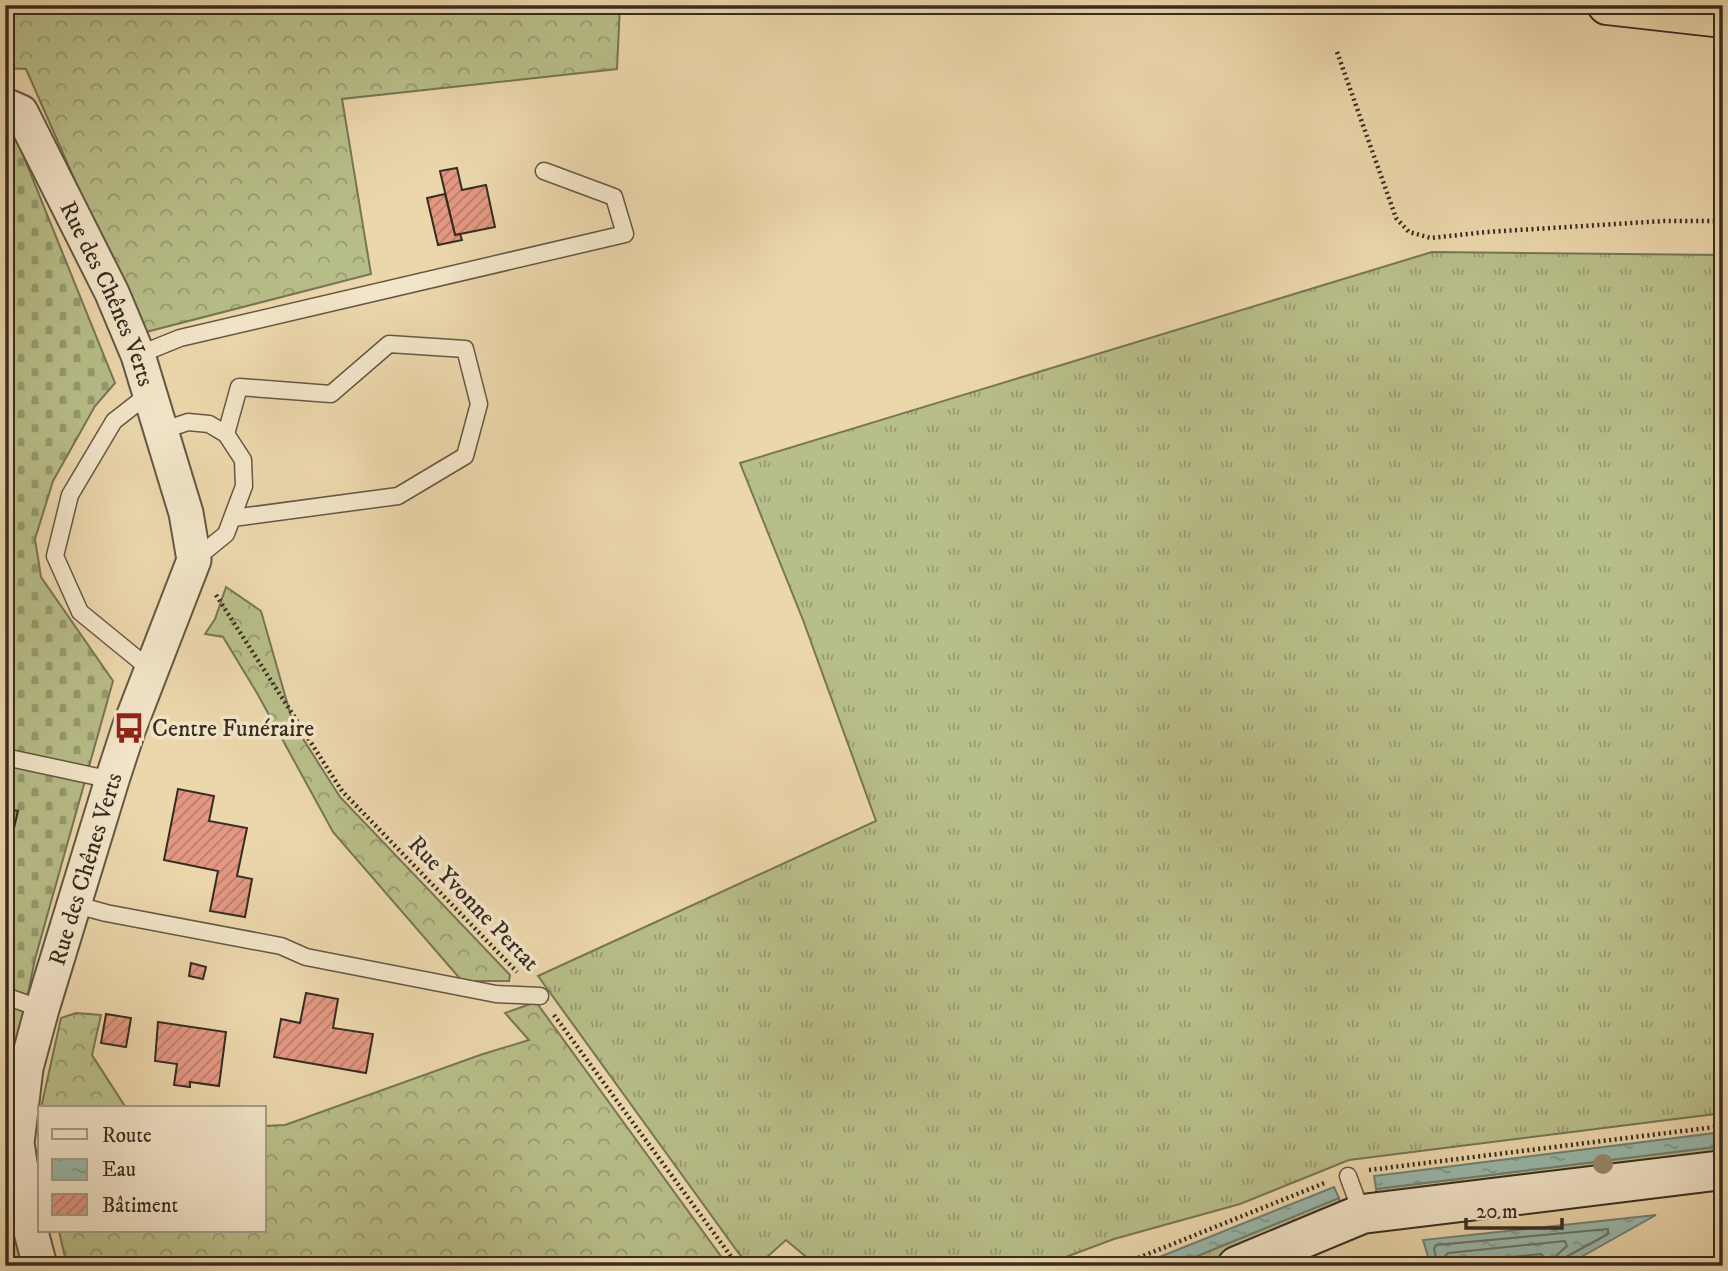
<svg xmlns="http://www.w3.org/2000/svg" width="1728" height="1271" viewBox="0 0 1728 1271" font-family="'IM FELL DW Pica',serif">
  <defs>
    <pattern id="grass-tufts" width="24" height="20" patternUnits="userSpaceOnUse" patternTransform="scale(1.75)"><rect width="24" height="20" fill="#b8be89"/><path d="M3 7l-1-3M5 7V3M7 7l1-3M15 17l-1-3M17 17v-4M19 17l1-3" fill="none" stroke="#969b70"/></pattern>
    <pattern id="forest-crowns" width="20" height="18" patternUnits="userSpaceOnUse" patternTransform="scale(1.75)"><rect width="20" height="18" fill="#b8be89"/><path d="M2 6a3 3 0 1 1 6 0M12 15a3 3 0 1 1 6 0" fill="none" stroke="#969b70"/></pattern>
    <pattern id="cemetery-stones" width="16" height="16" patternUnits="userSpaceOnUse" patternTransform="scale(1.75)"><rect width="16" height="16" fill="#b8be89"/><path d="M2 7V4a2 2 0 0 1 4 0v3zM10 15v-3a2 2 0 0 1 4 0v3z" fill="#969b70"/></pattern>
    <pattern id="water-ripples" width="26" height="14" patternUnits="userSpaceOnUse" patternTransform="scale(1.75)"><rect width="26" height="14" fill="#99b9ac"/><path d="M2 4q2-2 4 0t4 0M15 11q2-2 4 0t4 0" fill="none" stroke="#7e978c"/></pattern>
    <pattern id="building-hatch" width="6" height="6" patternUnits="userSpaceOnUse" patternTransform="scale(1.75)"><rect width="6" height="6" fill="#e49883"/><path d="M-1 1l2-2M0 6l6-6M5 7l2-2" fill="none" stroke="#ba7c6b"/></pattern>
  </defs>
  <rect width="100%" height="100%" fill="#ecd7ac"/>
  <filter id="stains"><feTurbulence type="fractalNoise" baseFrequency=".00286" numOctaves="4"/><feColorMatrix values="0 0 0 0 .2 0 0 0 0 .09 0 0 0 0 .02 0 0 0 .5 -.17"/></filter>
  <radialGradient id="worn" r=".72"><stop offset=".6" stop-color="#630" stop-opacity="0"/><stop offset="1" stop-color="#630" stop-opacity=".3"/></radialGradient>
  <!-- grass -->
  <g fill="url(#grass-tufts)" stroke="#777655" stroke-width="2">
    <path d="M1432 252 1723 255V1113L1349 1160 1240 1204 1114 1239 1042 1266H817L786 1240 757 1266 740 1255 538 976 876 821 803 620 740 463Z"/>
    <path d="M1723 1146V1154L1377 1197 1376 1189Z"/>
    <path d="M1339 1198 1341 1207 1196 1266H1173Z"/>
  </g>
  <!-- forest -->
  <g fill="url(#forest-crowns)" stroke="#777655" stroke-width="2">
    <path d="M5 5H620L617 69 342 99 371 274 142 333 26 69 5 68Z"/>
    <path d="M226 587 261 611 293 723 340 797 510 975 509 981H462L333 832 257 693 223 637 205 634 215 619Z"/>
    <path d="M536 1002 728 1266H67L59 1231H264V1126L285 1125 480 1055 529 1040 505 1013Z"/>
    <path d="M76 1013 101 1015 92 1055 126 1108H41L61 1018Z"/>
    <path d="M5 1173 26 1266H5Z"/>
  </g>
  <!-- cemetery -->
  <path fill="url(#cemetery-stones)" stroke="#777655" stroke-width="2" d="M5 131 17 140 115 383 95 406 53 481 35 539 41 577 113 681 35 959 21 1028 5 1153Z"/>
  <!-- water -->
  <g fill="url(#water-ripples)" stroke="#718174" stroke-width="2">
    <path d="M1723 1132V1146L1376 1189 1374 1176Z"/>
    <path d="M1334 1187 1339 1198 1173 1266H1137Z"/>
    <path d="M1656 1215 1565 1266H1431L1423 1240Z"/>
  </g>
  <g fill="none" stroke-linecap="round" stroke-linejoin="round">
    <!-- shore -->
    <g stroke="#687366" stroke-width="2">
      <path d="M1438 1266 1434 1249 1436 1245 1608 1229V1234L1566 1257 1563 1266"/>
      <path d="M1446 1266 1445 1256 1448 1253 1565 1241 1567 1246 1557 1255 1554 1266"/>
      <path d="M1457 1266 1460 1262 1541 1254 1544 1257V1266"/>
    </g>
  </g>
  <!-- building -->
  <g fill="url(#building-hatch)" stroke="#362d21" stroke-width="2">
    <path d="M457 168 462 190 486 185 495 227 455 235 440 171Z"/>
    <path d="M445 194 455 235 460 234 462 240 438 245 427 198Z"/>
    <path d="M178 789 214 796 209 821 247 828 237 876 252 879 245 917 210 911 218 871 164 860Z"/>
    <path d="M5 808 18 811 9 849 5 848Z"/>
    <path d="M5 848 9 849 7 869H5Z"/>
    <path d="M191 963 206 967 203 979 189 976Z"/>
    <path d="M306 993 338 999 333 1028 373 1034 366 1073 274 1057 281 1019 300 1023Z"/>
    <path d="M106 1014 131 1018 126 1047 101 1043Z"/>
    <path d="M158 1022 226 1032 219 1086 190 1082V1087L174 1085 177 1064 155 1061Z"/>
  </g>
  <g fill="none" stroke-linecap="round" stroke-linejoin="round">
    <defs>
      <g id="lane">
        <path d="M138 355 180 338 625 234 614 197 544 171"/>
        <path d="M150 393 114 421 70 495 55 556 80 612 151 670"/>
        <path d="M161 431 188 422 209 424 226 434 243 460 244 486 226 534 194 560"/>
        <path d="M226 434 239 387 331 394 389 344 465 349 479 404 465 456 398 496 233 518"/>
        <path d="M5 757 112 780"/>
        <path d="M73 904 106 913 281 946 306 957 496 994 540 996"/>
        <path d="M5 996 42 1009"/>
        <path d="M1348 1176 1362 1214"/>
      </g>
      <g id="street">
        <path id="s1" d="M5 105 21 112 112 293 138 355 186 513 194 560 129 728 112 780 42 1009 26 1068 17 1143 30 1228 40 1266"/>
      </g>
      <path id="secondary" d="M1237 1266 1362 1214 1723 1170"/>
      <path id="highway" d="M1607 5 1723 18"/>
    </defs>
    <!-- lane casing -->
    <use href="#lane" stroke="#645844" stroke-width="19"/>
    <!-- street casing -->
    <use href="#street" stroke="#645844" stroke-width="37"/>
    <!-- secondary casing -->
    <use href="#secondary" stroke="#362d21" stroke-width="42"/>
    <!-- highway casing -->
    <use href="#highway" stroke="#362d21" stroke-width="42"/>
    <!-- path -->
    <g stroke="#362d21" stroke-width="4.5" stroke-dasharray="2 3.5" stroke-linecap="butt">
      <path d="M1337 52 1396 218 1409 232 1431 238 1486 232 1664 221H1723"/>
      <path d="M216 595 342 791 517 972"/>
      <path d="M554 1015 738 1266"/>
      <path d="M1369 1170 1723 1126"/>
      <path d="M1118 1266 1327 1182"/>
    </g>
    <!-- lane -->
    <use href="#lane" stroke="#f3e5c9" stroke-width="16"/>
    <!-- street -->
    <use href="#street" stroke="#f3e5c9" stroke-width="33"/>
    <!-- secondary -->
    <use href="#secondary" stroke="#f3e5c9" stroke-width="38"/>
    <!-- highway -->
    <use href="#highway" stroke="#ecd7ac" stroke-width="38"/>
  </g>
  <!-- trees -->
  <circle fill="#96896b" cx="1603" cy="1164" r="10"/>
  <!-- icons -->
  <defs>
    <symbol id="bus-bare" viewBox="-9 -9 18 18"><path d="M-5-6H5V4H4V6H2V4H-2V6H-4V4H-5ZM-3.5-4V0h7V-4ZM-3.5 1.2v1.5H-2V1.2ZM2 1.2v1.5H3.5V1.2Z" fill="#8f2418" stroke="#f3e5c9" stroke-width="2.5" paint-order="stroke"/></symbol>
  </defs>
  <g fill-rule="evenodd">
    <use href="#bus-bare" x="107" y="706" width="44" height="44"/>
  </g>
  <g text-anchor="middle" stroke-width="7" stroke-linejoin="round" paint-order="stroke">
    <!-- street labels -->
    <g font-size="24" fill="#362d21" stroke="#f3e5c9">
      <text dy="8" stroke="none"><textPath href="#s1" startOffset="219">Rue des Chênes Verts</textPath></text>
      <text transform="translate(85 869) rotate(-73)" y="8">Rue des Chênes Verts</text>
      <text transform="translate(474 903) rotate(46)" y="8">Rue Yvonne Pertat</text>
    </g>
    <!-- poi labels -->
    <g font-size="24" fill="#362d21" stroke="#f3e5c9" text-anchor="start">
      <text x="152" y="736">Centre Funéraire</text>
    </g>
  </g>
  <!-- margin -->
  <rect width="1728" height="1271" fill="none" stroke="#ecd7ac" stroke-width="28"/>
  <rect x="7" y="7" width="1714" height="1257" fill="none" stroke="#362d21" stroke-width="3.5"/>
  <rect x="14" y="14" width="1700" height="1243" fill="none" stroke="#362d21" stroke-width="2"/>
  <!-- legend -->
  <rect x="38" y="1106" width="228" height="126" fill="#f3e5c9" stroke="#a79b86" stroke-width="2"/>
  <rect x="52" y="1129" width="35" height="10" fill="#f3e5c9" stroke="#a79b86" stroke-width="2"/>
  <text x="102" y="1142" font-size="21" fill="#362d21">Route</text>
  <rect x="52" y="1159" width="35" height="21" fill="url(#water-ripples)" stroke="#a79b86" stroke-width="2"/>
  <text x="102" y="1176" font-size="21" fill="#362d21">Eau</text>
  <rect x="52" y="1194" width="35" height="21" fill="url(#building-hatch)" stroke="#a79b86" stroke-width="2"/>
  <text x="102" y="1212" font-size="21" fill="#362d21">Bâtiment</text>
  <!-- scale -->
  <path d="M1466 1218v10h96v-10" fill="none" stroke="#362d21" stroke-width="3.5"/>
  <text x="1476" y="1218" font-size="21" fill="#362d21" stroke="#f3e5c9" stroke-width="5" paint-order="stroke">20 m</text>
  <rect width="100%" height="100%" filter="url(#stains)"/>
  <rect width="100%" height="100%" fill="url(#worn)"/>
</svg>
